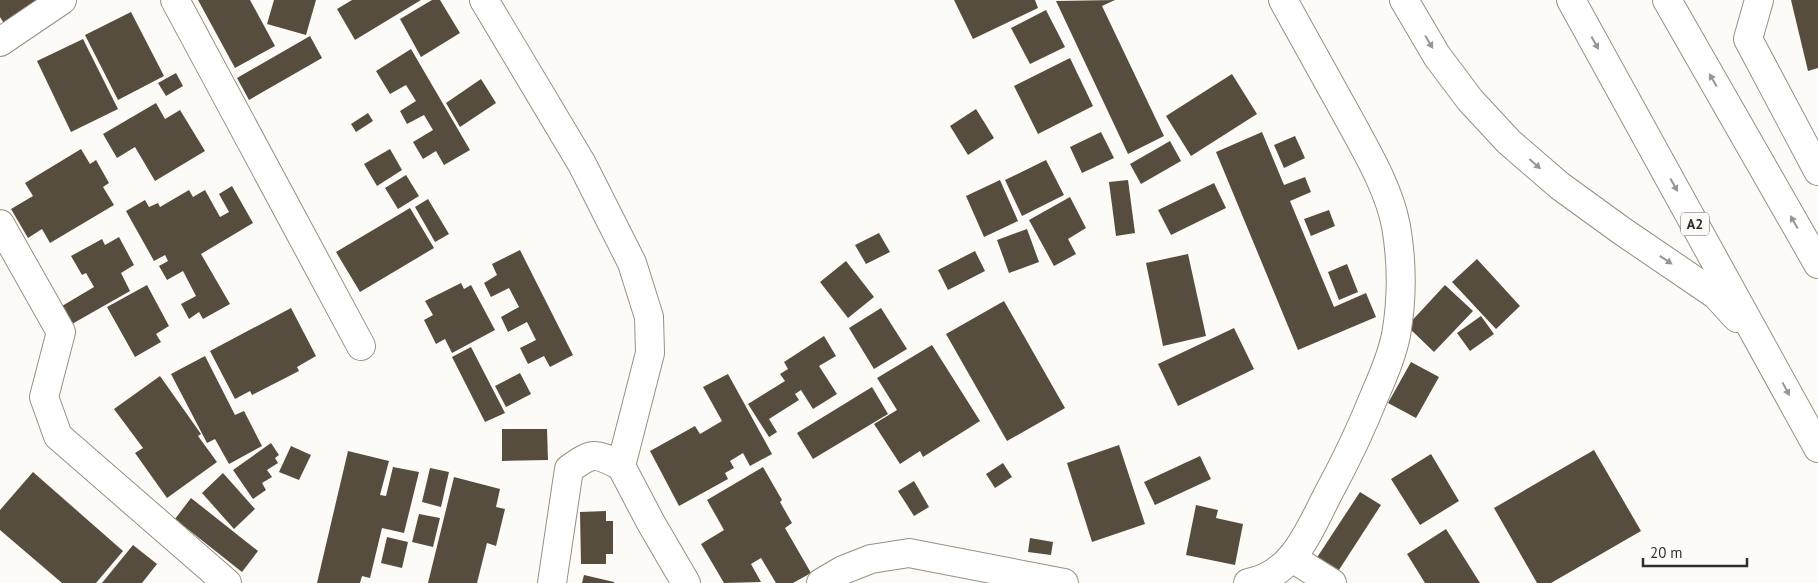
<svg xmlns="http://www.w3.org/2000/svg" width="1818" height="583" viewBox="0 0 1818 583" font-family="'PT Sans',sans-serif">
  <rect width="100%" height="100%" fill="#fdfbf7"/>
  <!-- building -->
  <g fill="#574d3f">
    <path d="M0 0H42L5 25 0 17Z"/>
    <path d="M198 0H250L275 46 235 68Z"/>
    <path d="M274 0H316L306 35 267 24Z"/>
    <path d="M352 0H421L355 40 337 9Z"/>
    <path d="M432 0H440L460 33 421 57 400 19Z"/>
    <path d="M954 0H1035L1038 8 973 39Z"/>
    <path d="M1115 0 1102 6 1164 136 1128 154 1056 1Z"/>
    <path d="M1791 0H1818V68L1808 71Z"/>
    <path d="M1046 10 1065 47 1030 64 1011 28Z"/>
    <path d="M131 12 164 76 118 100 85 35Z"/>
    <path d="M310 36 322 58 249 100 237 78Z"/>
    <path d="M83 39 118 109 71 132 37 61Z"/>
    <path d="M411 49 470 150 444 165 436 151 423 159 413 142 433 130 424 115 407 124 400 111 416 101 406 85 390 94 376 71Z"/>
    <path d="M1070 58 1093 106 1038 134 1014 86Z"/>
    <path d="M176 73 183 86 166 96 158 83Z"/>
    <path d="M1232 74 1257 114 1191 156 1166 116Z"/>
    <path d="M481 79 496 103 460 127 446 103Z"/>
    <path d="M156 103 165 119 180 110 205 151 155 181 135 147 117 158 103 134Z"/>
    <path d="M976 109 994 138 968 155 950 126Z"/>
    <path d="M368 113 373 121 356 132 351 124Z"/>
    <path d="M1101 132 1114 158 1082 173 1070 147Z"/>
    <path d="M1262 132 1284 185 1305 177 1311 192 1290 201 1334 307 1366 293 1376 317 1298 350 1216 152Z"/>
    <path d="M1295 136 1305 158 1284 168 1274 145Z"/>
    <path d="M1170 141 1181 161 1141 184 1130 164Z"/>
    <path d="M81 149 90 164 96 160 109 183 103 187 114 205 50 243 42 229 28 238 11 209 33 196 25 183Z"/>
    <path d="M390 149 402 170 377 186 364 164Z"/>
    <path d="M1046 160 1064 195 1022 216 1005 180Z"/>
    <path d="M406 175 419 196 398 209 385 188Z"/>
    <path d="M1000 180 1018 221 984 237 966 196Z"/>
    <path d="M1128 180 1135 233 1116 236 1109 182Z"/>
    <path d="M1214 183 1226 208 1171 235 1158 210Z"/>
    <path d="M232 186 253 223 201 254 230 304 203 319 199 312 189 319 181 304 196 296 183 271 167 280 159 266 168 261 165 255 154 261 126 211 145 200 149 207 158 203 160 207 189 190 193 197 205 190 220 217 229 212 219 194Z"/>
    <path d="M1070 197 1086 228 1068 239 1076 254 1054 266 1029 220Z"/>
    <path d="M428 199 449 234 435 242 415 207Z"/>
    <path d="M410 208 434 248 360 292 336 252Z"/>
    <path d="M1329 210 1335 226 1311 236 1304 219Z"/>
    <path d="M1027 229 1039 262 1009 273 997 240Z"/>
    <path d="M879 233 890 252 866 264 855 245Z"/>
    <path d="M119 237 134 265 121 273 130 291 72 324 62 306 94 287 86 273 82 275 71 256 102 239 105 245Z"/>
    <path d="M520 250 573 355 550 367 544 356 528 364 520 348 536 340 527 322 508 332 501 317 519 307 509 288 491 297 484 283 497 275 492 264Z"/>
    <path d="M975 251 985 271 948 290 938 270Z"/>
    <path d="M1188 254 1206 336 1163 346 1146 263Z"/>
    <path d="M1477 259 1520 306 1496 329 1452 282Z"/>
    <path d="M846 261 874 297 848 318 820 282Z"/>
    <path d="M1347 264 1358 292 1339 300 1328 272Z"/>
    <path d="M461 283 464 289 471 285 495 330 452 353 445 339 436 344 424 320 433 315 425 301Z"/>
    <path d="M147 285 169 326 156 334 161 342 135 357 107 307Z"/>
    <path d="M1445 285 1473 311 1434 352 1407 326Z"/>
    <path d="M1004 301 1065 408 1007 441 946 334Z"/>
    <path d="M291 308 316 356 297 367 299 371 252 395 250 391 235 399 210 351Z"/>
    <path d="M881 308 907 349 874 369 849 328Z"/>
    <path d="M1481 316 1494 334 1470 351 1457 333Z"/>
    <path d="M1234 328 1254 369 1178 406 1158 364Z"/>
    <path d="M824 336 836 356 819 366 837 394 813 409 801 390 795 394 799 400 769 419 777 432 769 437 748 404 785 381 780 374 788 369 784 362Z"/>
    <path d="M932 345 980 421 923 457 920 451 900 464 874 424 897 410 877 378Z"/>
    <path d="M471 347 505 413 485 422 452 357Z"/>
    <path d="M205 356 235 415 244 411 262 446 229 464 215 439 207 443 171 374Z"/>
    <path d="M1411 362 1439 377 1416 418 1388 403Z"/>
    <path d="M520 373 531 394 506 407 495 386Z"/>
    <path d="M728 374 772 454 750 466 743 453 730 461 734 468 725 473 728 479 679 506 650 451 695 426 700 434 722 421 703 387Z"/>
    <path d="M160 376 201 434 198 436 217 462 167 498 135 453 143 448 114 409Z"/>
    <path d="M872 387 888 414 813 459 797 433Z"/>
    <path d="M502 429H547L548 460 502 461Z"/>
    <path d="M271 443 279 455 275 458 278 463 267 470 272 477 262 483 266 490 253 499 233 470Z"/>
    <path d="M1119 445 1145 524 1092 542 1067 463Z"/>
    <path d="M291 446 311 455 299 480 279 472Z"/>
    <path d="M1594 450 1641 531 1551 583H1537L1494 508Z"/>
    <path d="M348 451 389 461 380 495 386 496 393 467 419 472 404 533 382 528 370 578 362 576 360 583H317Z"/>
    <path d="M1431 454 1459 501 1420 525 1391 479Z"/>
    <path d="M1200 456 1211 479 1155 505 1144 482Z"/>
    <path d="M1003 463 1012 477 995 488 986 474Z"/>
    <path d="M763 467 782 500 780 502 792 523 785 528 811 573 793 583H776L761 558 751 564 761 582 724 583 701 544 724 530 707 500Z"/>
    <path d="M430 468 449 472 441 507 422 502Z"/>
    <path d="M33 472 123 551 96 583H62L0 530V510Z"/>
    <path d="M223 473 255 509 234 529 202 493Z"/>
    <path d="M454 477 500 489 496 507 505 509 496 546 487 543 477 583H428Z"/>
    <path d="M914 481 929 507 914 516 898 491Z"/>
    <path d="M1360 492 1381 505 1337 573 1316 559Z"/>
    <path d="M191 498 258 551 242 572 175 519Z"/>
    <path d="M1196 505 1218 510 1216 518 1243 524 1235 565 1186 555Z"/>
    <path d="M606 511V521H613V554H606V564H581L580 512Z"/>
    <path d="M419 514 440 518 433 547 412 542Z"/>
    <path d="M1446 529 1480 583H1425L1407 554Z"/>
    <path d="M387 537 408 542 402 568 381 563Z"/>
    <path d="M1030 538 1053 542 1051 555 1028 552Z"/>
    <path d="M133 545 157 564 142 583H102Z"/>
    <path d="M584 575 614 582V583H582Z"/>
  </g>
  <g fill="none" stroke-linecap="round" stroke-linejoin="round">
    <defs>
      <g id="minor">
        <path d="M175 0 361 346"/>
        <path d="M484 0 582 164 632 263 649 317 650 353 621 466 651 523 686 583"/>
        <path d="M1759 0 1748 39 1818 171"/>
        <path d="M0 42 62 0"/>
        <path d="M0 224 61 332 44 397 58 436 227 583"/>
        <path d="M1292 558 1332 583"/>
        <path d="M552 583 569 469C594 451 595 453 621 466"/>
        <path d="M821 583 843 570 871 559 909 553 1064 583"/>
        <path d="M1248 583C1294 575 1310 528 1329 492 1347 459 1362 427 1376 392 1384 374 1392 355 1396 335 1402 301 1402 261 1396 226 1389 189 1367 152 1349 119 1327 80 1305 40 1283 0"/>
      </g>
      <g id="highway">
        <path d="M1404 0 1437 56 1470 100 1509 142 1560 186 1622 231 1716 295 1737 318"/>
        <path d="M1571 0 1818 448"/>
        <path d="M1667 0 1818 264"/>
      </g>
    </defs>
    <!-- minor casing -->
    <use href="#minor" stroke="#9a8f80" stroke-width="30"/>
    <!-- highway casing -->
    <use href="#highway" stroke="#9a8f80" stroke-width="30"/>
    <!-- minor -->
    <use href="#minor" stroke="#fff" stroke-width="28"/>
    <!-- highway -->
    <use href="#highway" stroke="#fff" stroke-width="28"/>
  </g>
  <!-- one-way arrows -->
  <defs><path id="oneway-solid" d="M-6-.8H1V-3.2L6.5 0L1 3.2V.8H-6Z" transform="scale(1.25)"/></defs>
  <g fill="#989693">
    <use href="#oneway-solid" transform="translate(1429 42) rotate(59)"/>
    <use href="#oneway-solid" transform="translate(1595 43) rotate(61)"/>
    <use href="#oneway-solid" transform="translate(1713 80) rotate(-120)"/>
    <use href="#oneway-solid" transform="translate(1535 164) rotate(41)"/>
    <use href="#oneway-solid" transform="translate(1674 185) rotate(61)"/>
    <use href="#oneway-solid" transform="translate(1794 222) rotate(-120)"/>
    <use href="#oneway-solid" transform="translate(1666 260) rotate(34)"/>
    <use href="#oneway-solid" transform="translate(1786 389) rotate(62)"/>
  </g>
  <g text-anchor="middle" stroke-width="5" stroke-linejoin="round" paint-order="stroke">
    <!-- shield labels -->
    <rect fill="#fdfbf7" stroke="#6f6b65" stroke-width="1" x="1681" y="212.5" width="28" height="23" rx="4"/>
    <g font-size="14" font-weight="bold" fill="#322d27">
      <text x="1695" y="229">A2</text>
    </g>
  </g>
  <!-- scale -->
  <path d="M1643 558v8h104v-8" fill="none" stroke="#322d27" stroke-width="2.5"/>
  <text x="1650" y="558" font-size="15" fill="#322d27" stroke="#fdfbf7" stroke-width="4" paint-order="stroke">20 m</text>
</svg>
